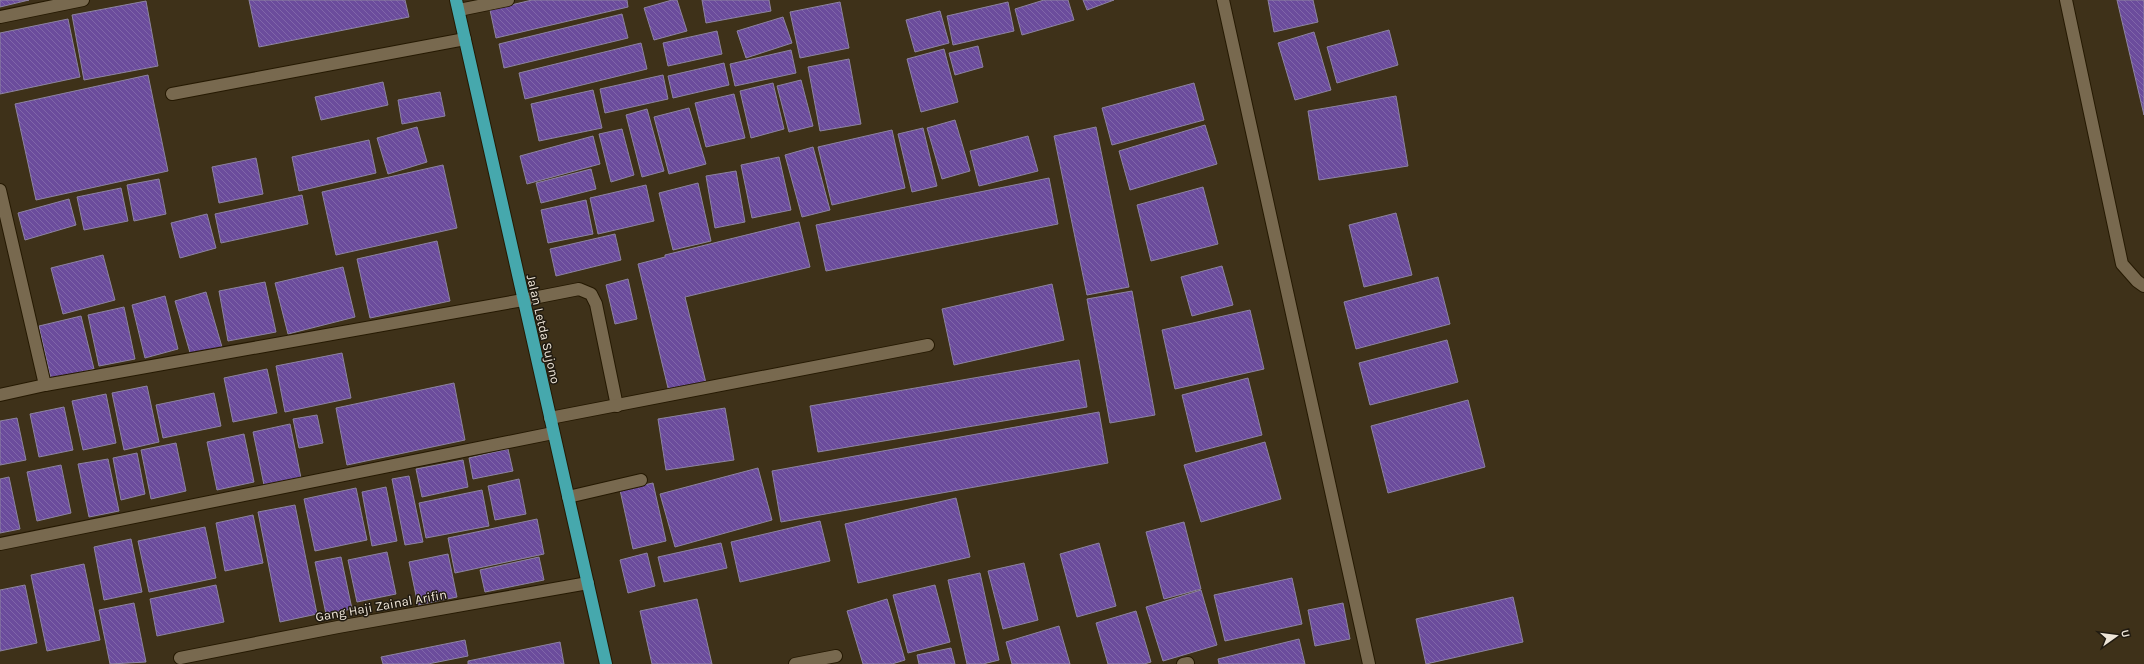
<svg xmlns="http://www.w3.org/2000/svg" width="2144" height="664" viewBox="0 0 2144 664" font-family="Karla,sans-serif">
  <defs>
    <pattern id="building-back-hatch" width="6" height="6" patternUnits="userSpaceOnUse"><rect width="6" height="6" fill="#6b4c9c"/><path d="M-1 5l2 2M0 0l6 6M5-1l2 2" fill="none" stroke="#8066a9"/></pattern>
  </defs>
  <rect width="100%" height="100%" fill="#3e3119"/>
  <!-- building -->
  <g fill="url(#building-back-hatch)" stroke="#8d84a0">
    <path d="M0 0H29L0 7Z"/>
    <path d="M249 0H405L409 17 259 47Z"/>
    <path d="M532 0H627L628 7 496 38 490 10Z"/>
    <path d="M672 0H677L687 31 654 40 644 8Z"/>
    <path d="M702 0H769L771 11 706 23Z"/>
    <path d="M1044 0H1068L1074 20 1022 35 1015 9Z"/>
    <path d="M1083 0H1114L1087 10Z"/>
    <path d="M1268 0H1313L1318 22 1274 32Z"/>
    <path d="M2117 0H2144V115Z"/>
    <path d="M146 1 158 66 84 80 72 15Z"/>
    <path d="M840 2 849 48 800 58 790 12Z"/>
    <path d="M1008 2 1014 31 953 45 947 16Z"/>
    <path d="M940 11 949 43 915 52 906 20Z"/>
    <path d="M622 14 628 38 504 68 499 44Z"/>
    <path d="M783 17 792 43 746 58 737 31Z"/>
    <path d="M68 19 80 77 0 94V33Z"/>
    <path d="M1389 30 1398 65 1337 83 1327 47Z"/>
    <path d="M717 31 722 54 668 66 663 43Z"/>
    <path d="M1314 32 1331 90 1295 100 1278 43Z"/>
    <path d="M641 43 647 69 525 99 519 73Z"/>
    <path d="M978 46 983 67 955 75 949 53Z"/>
    <path d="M944 49 958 102 921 112 907 59Z"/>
    <path d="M791 50 796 73 735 86 730 64Z"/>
    <path d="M849 59 861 124 820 131 808 67Z"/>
    <path d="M724 63 729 85 673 98 668 76Z"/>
    <path d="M148 75 168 171 36 200 15 104Z"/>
    <path d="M663 75 668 99 605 113 600 89Z"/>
    <path d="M801 80 813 126 789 132 777 86Z"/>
    <path d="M383 82 388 105 321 120 315 97Z"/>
    <path d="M773 83 784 129 751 138 740 91Z"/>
    <path d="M1194 83 1204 120 1112 145 1102 108Z"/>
    <path d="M593 90 602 128 539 141 531 104Z"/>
    <path d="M440 92 445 116 402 124 398 100Z"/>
    <path d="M734 94 745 138 706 147 695 103Z"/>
    <path d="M1396 96 1408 166 1319 180 1308 111Z"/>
    <path d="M689 108 706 164 669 174 654 117Z"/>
    <path d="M647 109 664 171 642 177 626 115Z"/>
    <path d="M955 120 970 171 942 179 927 128Z"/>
    <path d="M1205 125 1217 164 1130 190 1119 151Z"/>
    <path d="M417 127 427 162 388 174 377 138Z"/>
    <path d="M1096 127 1129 287 1087 295 1054 136Z"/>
    <path d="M923 128 937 186 912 192 898 134Z"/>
    <path d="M622 129 634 175 611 182 599 134Z"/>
    <path d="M892 130 905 188 832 205 818 147Z"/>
    <path d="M593 136 600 164 527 184 520 156Z"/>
    <path d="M1028 136 1038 171 979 186 970 151Z"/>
    <path d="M369 140 376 173 299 191 292 157Z"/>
    <path d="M813 147 830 210 802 217 785 155Z"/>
    <path d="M779 157 791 210 752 218 741 165Z"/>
    <path d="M256 158 263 194 219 203 212 167Z"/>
    <path d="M443 165 457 228 336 255 322 192Z"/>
    <path d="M591 169 596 189 541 203 536 183Z"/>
    <path d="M736 171 745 222 715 228 706 176Z"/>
    <path d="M1049 178 1058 224 826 271 816 225Z"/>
    <path d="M159 179 166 214 134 221 127 185Z"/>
    <path d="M698 183 711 241 673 250 659 193Z"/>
    <path d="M646 185 654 221 598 234 590 198Z"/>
    <path d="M1203 187 1218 244 1151 261 1137 205Z"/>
    <path d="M121 188 128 221 84 230 77 197Z"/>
    <path d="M302 195 308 224 221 243 215 214Z"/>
    <path d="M69 199 76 225 25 240 18 213Z"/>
    <path d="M586 200 593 234 548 243 541 210Z"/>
    <path d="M1396 213 1412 275 1364 287 1349 225Z"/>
    <path d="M207 214 216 248 180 258 171 223Z"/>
    <path d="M799 222 810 267 685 297 706 383 669 392 638 264 665 257V255Z"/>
    <path d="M615 234 621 260 556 276 550 249Z"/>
    <path d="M437 241 450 301 370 318 357 259Z"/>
    <path d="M103 255 115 300 63 314 51 268Z"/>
    <path d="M1222 266 1233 305 1192 316 1181 277Z"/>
    <path d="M343 267 355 317 288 334 275 283Z"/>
    <path d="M1438 277 1450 324 1356 349 1344 302Z"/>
    <path d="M628 279 637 319 615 324 606 285Z"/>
    <path d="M265 282 276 332 228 341 219 291Z"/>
    <path d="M1052 284 1064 340 954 365 942 309Z"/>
    <path d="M1132 291 1155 415 1110 423 1087 299Z"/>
    <path d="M206 292 222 347 191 356 175 301Z"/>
    <path d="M165 296 178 349 145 358 132 305Z"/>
    <path d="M124 307 135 359 99 366 88 315Z"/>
    <path d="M1250 310 1264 369 1175 389 1162 330Z"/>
    <path d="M81 316 94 369 51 379 39 326Z"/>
    <path d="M1447 340 1458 382 1370 405 1359 363Z"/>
    <path d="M342 353 351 398 285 412 276 366Z"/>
    <path d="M1079 360 1087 407 818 452 810 406Z"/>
    <path d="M267 369 277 413 233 422 224 378Z"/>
    <path d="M1248 378 1262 435 1196 452 1182 395Z"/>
    <path d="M454 383 465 440 347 465 336 408Z"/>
    <path d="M147 386 159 442 124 450 112 393Z"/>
    <path d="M214 393 221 426 163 438 156 405Z"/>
    <path d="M106 394 116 443 83 450 72 401Z"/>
    <path d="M1468 400 1485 467 1388 493 1371 426Z"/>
    <path d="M64 407 73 450 39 457 30 414Z"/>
    <path d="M725 408 734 460 666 470 658 419Z"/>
    <path d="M1099 412 1108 463 781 522 772 471Z"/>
    <path d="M317 415 323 443 299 448 293 419Z"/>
    <path d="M17 418 26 460 0 465V421Z"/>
    <path d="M290 424 301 478 264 485 253 432Z"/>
    <path d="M244 434 254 482 217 490 207 442Z"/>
    <path d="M1265 442 1281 499 1201 522 1184 465Z"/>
    <path d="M176 443 186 491 151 499 141 450Z"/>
    <path d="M508 449 513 471 473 479 469 458Z"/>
    <path d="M137 453 145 494 121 500 113 458Z"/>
    <path d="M108 459 119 511 89 517 78 464Z"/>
    <path d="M463 460 468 487 422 497 416 469Z"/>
    <path d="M61 465 71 513 37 521 27 472Z"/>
    <path d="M758 468 772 520 675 547 660 494Z"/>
    <path d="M409 476 423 542 405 545 392 479Z"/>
    <path d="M9 477 20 529 0 533V479Z"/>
    <path d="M519 479 526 514 495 520 488 486Z"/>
    <path d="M653 483 666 541 633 549 620 490Z"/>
    <path d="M386 487 397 541 372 546 362 492Z"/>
    <path d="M356 488 367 540 315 551 304 499Z"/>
    <path d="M482 490 489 526 426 538 419 503Z"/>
    <path d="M956 498 970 557 858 583 845 524Z"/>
    <path d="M295 505 317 614 280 622 258 512Z"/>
    <path d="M253 515 263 563 225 571 216 523Z"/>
    <path d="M537 519 544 554 455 573 448 538Z"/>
    <path d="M820 521 830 561 740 582 731 542Z"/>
    <path d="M1184 522 1201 589 1164 599 1146 532Z"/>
    <path d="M205 527 216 578 149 592 138 541Z"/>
    <path d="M131 539 142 592 104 600 94 547Z"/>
    <path d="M721 543 727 568 664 582 658 557Z"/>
    <path d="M1099 543 1116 606 1077 617 1060 554Z"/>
    <path d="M387 552 396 594 357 602 348 560Z"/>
    <path d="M647 553 655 586 628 593 620 560Z"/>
    <path d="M448 554 457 597 418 605 409 562Z"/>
    <path d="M341 557 352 609 326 614 315 562Z"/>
    <path d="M539 557 544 580 485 592 480 570Z"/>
    <path d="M1024 563 1038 620 1003 629 988 571Z"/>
    <path d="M84 564 100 640 47 651 31 575Z"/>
    <path d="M980 573 999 660 983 664H967L948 580Z"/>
    <path d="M1292 578 1302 624 1225 641 1214 595Z"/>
    <path d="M25 585 37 643 0 651V590Z"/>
    <path d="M216 585 224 622 157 636 150 599Z"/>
    <path d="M935 585 950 642 908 653 893 595Z"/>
    <path d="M1201 590 1217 645 1163 661 1146 607Z"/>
    <path d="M1513 597 1523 642 1426 664 1416 619Z"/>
    <path d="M697 599 712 664H652L640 611Z"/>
    <path d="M887 599 905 660 892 664H863L847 611Z"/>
    <path d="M134 603 146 662 110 664 99 610Z"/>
    <path d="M1343 603 1350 639 1315 646 1308 610Z"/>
    <path d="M1136 611 1151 662 1144 664H1108L1096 623Z"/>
    <path d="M1059 626 1070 664H1012L1006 642Z"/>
    <path d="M1299 639 1305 664H1219L1218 659Z"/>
    <path d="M465 640 468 656 428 664H383L381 657Z"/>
    <path d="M560 642 564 664H468V661Z"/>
    <path d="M951 648 955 664H919L917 655Z"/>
  </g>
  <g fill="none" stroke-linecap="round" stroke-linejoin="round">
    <defs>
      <g id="lane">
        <path d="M2066 0 2122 264 2137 281 2144 286"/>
        <path d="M172 94 465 39"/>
        <path d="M523 300 579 289 591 294 596 304 617 406"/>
        <path d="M550 418 928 345"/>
        <path d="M568 497 641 480"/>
        <path d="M180 658 338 627 588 583"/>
        <path d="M795 664 836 656"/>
      </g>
      <g id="street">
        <path d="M1223 0 1369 664"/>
        <path d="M459 10 508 0"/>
        <path d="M0 17 83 0"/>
        <path d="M0 190 45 385"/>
        <path d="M0 395 45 385 523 300"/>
        <path d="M0 544 553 433"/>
        <path d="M1183 664 1188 663"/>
      </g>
      <path id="highway" d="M456 0 606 664"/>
    </defs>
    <!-- lane casing -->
    <use href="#lane" stroke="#251902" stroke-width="14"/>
    <!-- street casing -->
    <use href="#street" stroke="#251902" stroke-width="14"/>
    <!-- highway casing -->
    <use href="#highway" stroke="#251902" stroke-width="14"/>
    <!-- lane -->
    <use href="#lane" stroke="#78694f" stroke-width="12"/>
    <!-- street -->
    <use href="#street" stroke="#78694f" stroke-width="12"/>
    <!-- highway -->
    <use href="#highway" stroke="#46a8ad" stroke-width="12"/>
  </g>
  <g text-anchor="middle" stroke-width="3" stroke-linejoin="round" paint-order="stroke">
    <!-- street labels -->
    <g font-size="13" fill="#eee5d7" stroke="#201a10">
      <text transform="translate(544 329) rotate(77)" y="5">Jalan Letda Sujono</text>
      <text transform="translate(381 605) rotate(-10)" y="5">Gang Haji Zainal Arifin</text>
    </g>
  </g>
  <!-- north arrow -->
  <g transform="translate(2116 636) rotate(76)" stroke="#201a10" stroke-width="3" paint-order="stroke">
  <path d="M0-3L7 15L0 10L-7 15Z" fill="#eee5d7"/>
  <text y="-6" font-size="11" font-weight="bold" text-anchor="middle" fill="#eee5d7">U</text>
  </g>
</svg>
